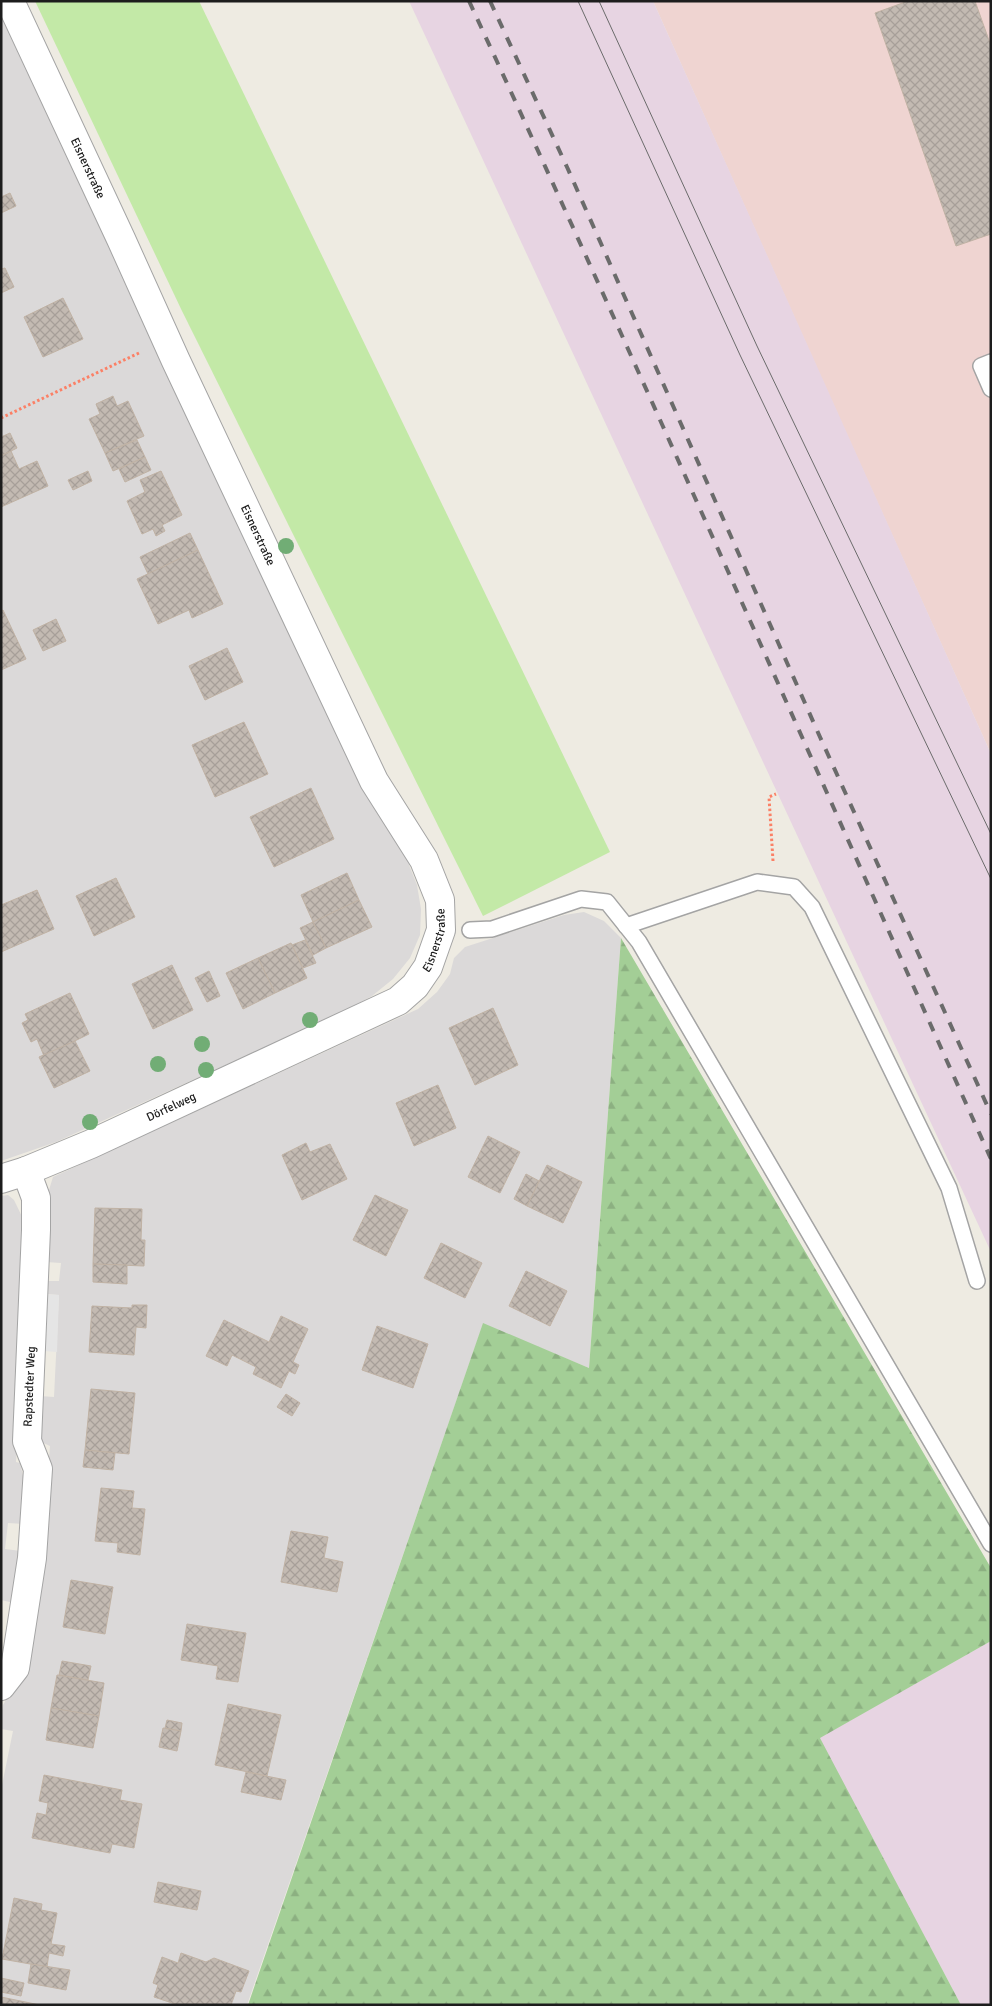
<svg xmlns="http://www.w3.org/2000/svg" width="992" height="2006" viewBox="0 0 992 2006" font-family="Signika,sans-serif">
  <defs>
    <pattern id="forest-firs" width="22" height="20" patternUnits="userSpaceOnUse" patternTransform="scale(1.25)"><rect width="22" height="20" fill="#a3ce96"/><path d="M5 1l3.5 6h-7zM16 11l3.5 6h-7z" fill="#8cb081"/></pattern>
    <pattern id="building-cross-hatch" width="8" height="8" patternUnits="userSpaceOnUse" patternTransform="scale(1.25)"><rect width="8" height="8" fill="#c3bab2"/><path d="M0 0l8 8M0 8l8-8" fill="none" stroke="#a79f99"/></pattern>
  </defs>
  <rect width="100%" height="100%" fill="#eeebe2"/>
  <!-- residential -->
  <g fill="#dbd9d9">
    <path d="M1 6 381 819 411 864 409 865 417 885 421 909 420 935 410 958 393 979 372 996 347 1010 56 1142 1 1161Z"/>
    <path d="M584 912 604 921 621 938 589 1368 483 1324 247 2005H1V1790L13 1731 1 1729V1716L3 1705 18 1679 41 1557 50 1446 37 1440 40 1396 54 1397 59 1295 45 1294 46 1281H59L61 1263 46 1262 49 1190 53 1177 418 1009 437 992 450 974 454 958 465 947 564 915Z"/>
    <path d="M8 1195 14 1200 27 1227 23 1357 16 1462 20 1463 27 1493 24 1524 8 1523 5 1549 21 1551 14 1603 1 1600V1196Z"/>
  </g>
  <!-- commercial -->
  <path fill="#efd4d1" d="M653 1H991V754L831 399Z"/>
  <!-- industrial -->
  <g fill="#e7d4e2">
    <path d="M409 1H653L991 754V1252Z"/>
    <path d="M991 1641V2005H961L819 1738Z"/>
  </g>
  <!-- grass -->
  <path fill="#c3e9a7" d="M35 1H199L610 852 483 916 182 311Z"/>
  <!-- forest -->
  <path fill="url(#forest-firs)" d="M621 938 991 1568V1641L820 1738 961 2005H248L483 1323 589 1368Z"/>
  <!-- parking -->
  <path fill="#e5e5e5" d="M45 1294 59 1295 57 1352 43 1351Z"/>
  <!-- building -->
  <g fill="url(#building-cross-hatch)" stroke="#c0b2a4">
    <path d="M908 1H975L991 46V234L956 246 875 13Z"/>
    <path d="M10 193 16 206 1 213V197Z"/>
    <path d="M5 268 14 287 1 293V269Z"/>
    <path d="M63 298 83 339 43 357 24 317Z"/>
    <path d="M113 396 117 406 128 401 144 436 105 453 89 419 100 414 96 404Z"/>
    <path d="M10 433 17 448 1 456V437Z"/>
    <path d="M137 440 145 457 113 471 105 453Z"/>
    <path d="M11 451 19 469 37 461 48 486 1 507V456Z"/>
    <path d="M145 457 151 470 125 482 119 469Z"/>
    <path d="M88 471 92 481 73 490 68 480Z"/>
    <path d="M161 471 182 515 162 525 165 531 156 536 153 529 142 534 127 501 145 492 140 480Z"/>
    <path d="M190 533 198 550 148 574 140 557Z"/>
    <path d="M198 550 223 604 192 618 189 610 158 624 137 579Z"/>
    <path d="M3 610 26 659 1 670V611Z"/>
    <path d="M56 619 66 641 43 651 33 630Z"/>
    <path d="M227 648 243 682 205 700 189 666Z"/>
    <path d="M244 722 268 774 215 797 192 745Z"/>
    <path d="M311 788 334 839 274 867 250 817Z"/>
    <path d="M347 873 359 900 313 922 301 895Z"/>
    <path d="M116 878 135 917 94 936 76 896Z"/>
    <path d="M37 890 54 929 1 952V905Z"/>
    <path d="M359 900 372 927 326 948 313 922Z"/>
    <path d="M313 922 326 948 313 955 300 928Z"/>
    <path d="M305 940 316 963 303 968 292 945Z"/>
    <path d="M291 943 307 978 275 993 258 958Z"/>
    <path d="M258 958 275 993 243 1009 226 973Z"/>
    <path d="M172 965 193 1010 153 1029 132 984Z"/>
    <path d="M209 971 220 996 207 1002 195 978Z"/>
    <path d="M70 993 89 1034 44 1056 37 1039 31 1042 22 1023 28 1020 25 1014Z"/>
    <path d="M493 1008 518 1065 475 1085 449 1028Z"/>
    <path d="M75 1041 90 1071 54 1088 39 1057Z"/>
    <path d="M438 1085 456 1128 414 1146 396 1103Z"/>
    <path d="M488 1136 520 1152 500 1193 468 1177Z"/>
    <path d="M306 1143 310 1152 330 1144 347 1179 302 1200 282 1155Z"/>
    <path d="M547 1165 582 1182 563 1223 527 1206Z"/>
    <path d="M526 1174 539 1181 527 1206 514 1199Z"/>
    <path d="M375 1195 408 1210 386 1256 353 1240Z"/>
    <path d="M95 1208 142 1209 141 1240H145L144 1266 93 1264Z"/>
    <path d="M441 1243 482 1263 465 1298 424 1278Z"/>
    <path d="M93 1264 127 1265V1284L93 1282Z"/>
    <path d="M526 1271 567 1291 550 1326 509 1306Z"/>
    <path d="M132 1305H147L146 1328 136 1327 134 1355 89 1352 92 1306 132 1308Z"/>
    <path d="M281 1316 308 1329 293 1362 299 1365 295 1374 289 1371 281 1388 253 1374 256 1367 232 1355 227 1366 206 1356 224 1320 269 1342Z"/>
    <path d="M377 1326 428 1344 413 1388 362 1370Z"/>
    <path d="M91 1389 135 1393 129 1454 85 1450Z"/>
    <path d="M286 1394 300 1403 292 1416 277 1407Z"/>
    <path d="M85 1450 115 1453 113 1470 83 1467Z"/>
    <path d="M101 1488 134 1491 132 1508 145 1509 140 1555 117 1552 118 1543 95 1541Z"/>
    <path d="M291 1531 328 1537 324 1558 343 1562 337 1592 281 1582Z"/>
    <path d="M71 1580 113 1587 105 1634 63 1627Z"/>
    <path d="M187 1624 246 1633 238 1682 216 1679 218 1666 181 1660Z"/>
    <path d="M62 1661 91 1666 88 1680 59 1675Z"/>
    <path d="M57 1675 104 1683 99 1716 51 1708Z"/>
    <path d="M228 1704 281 1715 267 1776 215 1765Z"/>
    <path d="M51 1708 99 1716 93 1748 46 1740Z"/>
    <path d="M167 1720 182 1723 181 1731 165 1728Z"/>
    <path d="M163 1728 181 1731 177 1751 159 1747Z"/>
    <path d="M246 1772 286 1780 281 1800 241 1792Z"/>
    <path d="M44 1775 122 1790 120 1800 142 1804 134 1848 112 1844 110 1853 32 1838 37 1813 46 1815 48 1803 39 1801Z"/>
    <path d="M158 1882 201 1891 197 1910 154 1902Z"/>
    <path d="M14 1898 42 1904 41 1910 57 1913 51 1944 65 1946 63 1956 49 1953 47 1967 2 1959Z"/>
    <path d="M181 1953 206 1962 214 1958 249 1971 241 1992 236 1991 231 2005H178L154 1997 158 1985 153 1983 162 1957 178 1963Z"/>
    <path d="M31 1964 70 1970 66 1990 28 1983Z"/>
    <path d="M1 1978 24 1983 21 1996 1 1992Z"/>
    <path d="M1 1997 40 2005H1Z"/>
  </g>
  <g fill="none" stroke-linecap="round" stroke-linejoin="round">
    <defs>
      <g id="service">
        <path d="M991 362 981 366 991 389"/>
        <path d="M626 926 757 882 794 887 812 907 949 1188 977 1281"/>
        <path d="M470 930 492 929 581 899 607 902 639 942 991 1544"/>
      </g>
      <g id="minor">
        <path id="s1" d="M1 1179 26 1171 91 1144 398 1001 415 986 428 967 441 930 440 900 424 860 374 781 176 361 121 239 10 1"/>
        <path id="s2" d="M1 1686 15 1668 32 1558 38 1469 27 1441 36 1230V1198L26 1171"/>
      </g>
    </defs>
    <!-- service casing -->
    <use href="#service" stroke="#a4a4a4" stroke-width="18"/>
    <!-- minor casing -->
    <use href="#minor" stroke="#a4a4a4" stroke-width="30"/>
    <!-- path -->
    <g stroke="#fb8066" stroke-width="3" stroke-dasharray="2.5 2.5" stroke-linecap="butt">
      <path d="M1 418 139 353"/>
      <path d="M773 861 769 797 776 794"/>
    </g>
    <!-- service -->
    <use href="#service" stroke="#fff" stroke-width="15"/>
    <!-- minor -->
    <use href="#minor" stroke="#fff" stroke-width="28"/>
    <!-- tram -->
    <g stroke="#6b6b6b" stroke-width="1">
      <path d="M578 1 740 355 991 879"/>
      <path d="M599 1 757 346 991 834"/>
    </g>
    <!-- rail -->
    <g stroke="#6b6b6b" stroke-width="4" stroke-dasharray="10 10" stroke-linecap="butt">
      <path d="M469 1C647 385 817 773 991 1159"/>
      <path d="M490 1 567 167 820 737 991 1114"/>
    </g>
  </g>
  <!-- trees -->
  <g fill="#71ad75">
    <circle cx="286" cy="546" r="8"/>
    <circle cx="310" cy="1020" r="8"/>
    <circle cx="202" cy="1044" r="8"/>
    <circle cx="158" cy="1064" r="8"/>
    <circle cx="206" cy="1070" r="8"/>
    <circle cx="90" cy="1122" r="8"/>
  </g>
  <g text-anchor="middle" stroke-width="4" stroke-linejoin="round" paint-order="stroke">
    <!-- street labels -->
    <g font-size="12" fill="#1d1d1d" stroke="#fff">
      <text transform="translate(88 168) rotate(65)" y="4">Eisnerstraße</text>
      <text transform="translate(258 535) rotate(65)" y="4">Eisnerstraße</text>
      <text dy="4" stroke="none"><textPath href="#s1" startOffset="509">Eisnerstraße</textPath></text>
      <text dy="4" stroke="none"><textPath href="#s1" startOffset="185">Dörfelweg</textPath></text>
      <text dy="4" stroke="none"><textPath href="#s2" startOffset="308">Rapstedter Weg</textPath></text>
    </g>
  </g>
  <!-- border -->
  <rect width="992" height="2006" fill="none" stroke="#1d1d1d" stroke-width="5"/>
</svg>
